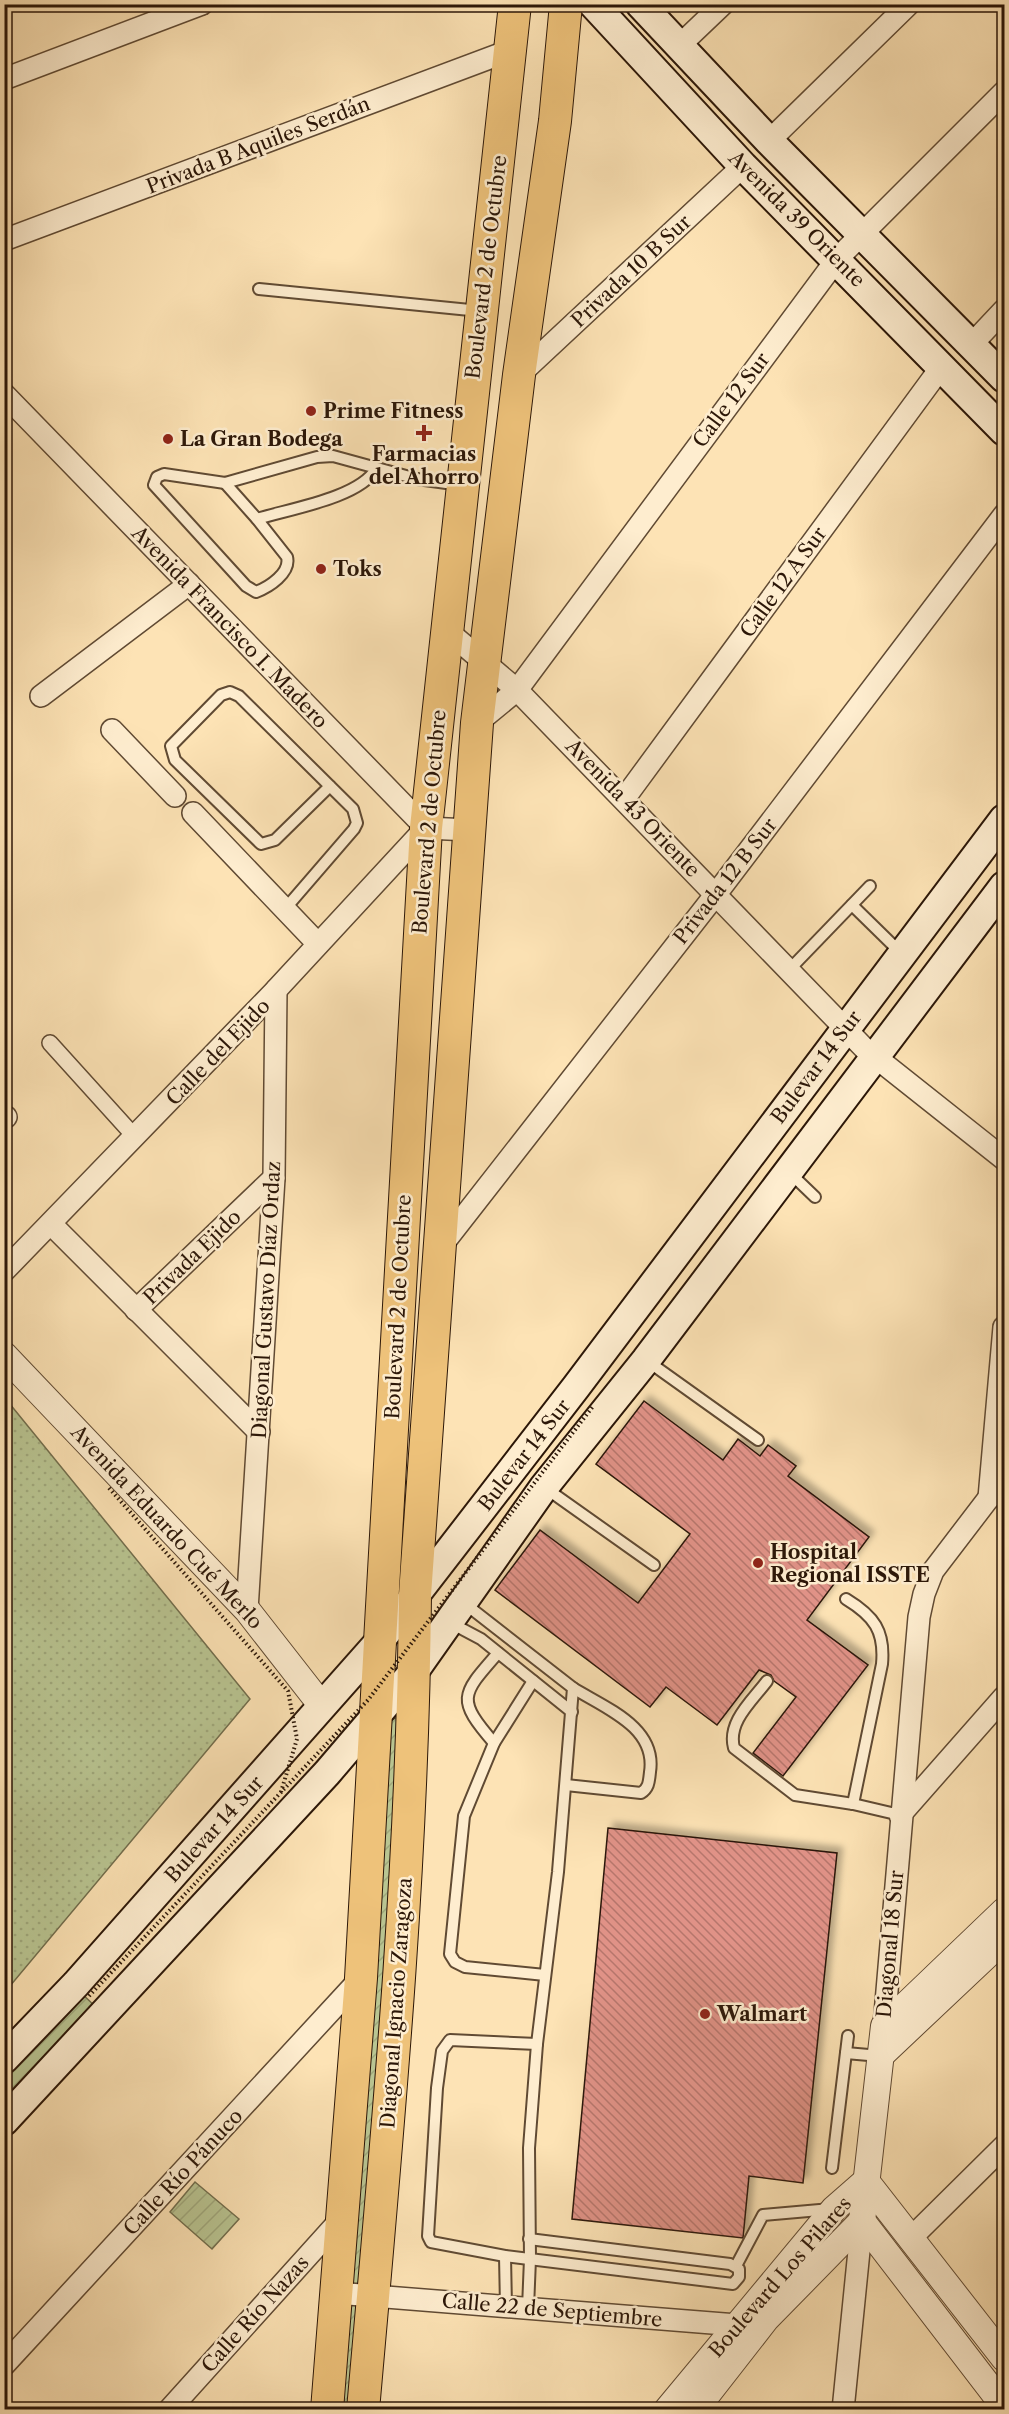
<svg xmlns="http://www.w3.org/2000/svg" width="1009" height="2414" viewBox="0 0 1009 2414" font-family="'Libre Caslon Text',serif">
  <defs>
    <pattern id="park-dots" width="8" height="8" patternUnits="userSpaceOnUse" patternTransform="scale(1.5)"><rect width="8" height="8" fill="#b9c592"/><path d="M2 2h.1M6 6h.1" fill="none" stroke="#9fa87c" stroke-width="1.8" stroke-linecap="round"/></pattern>
    <pattern id="garden-furrows" width="10" height="10" patternUnits="userSpaceOnUse" patternTransform="scale(1.5)"><rect width="10" height="10" fill="#b9c592"/><path d="M-1 1l2-2M0 10L10 0M9 11l2-2" fill="none" stroke="#9fa87c"/></pattern>
    <pattern id="building-back-hatch" width="6" height="6" patternUnits="userSpaceOnUse" patternTransform="scale(1.5)"><rect width="6" height="6" fill="#e09287"/><path d="M-1 5l2 2M0 0l6 6M5-1l2 2" fill="none" stroke="#b6766c"/></pattern>
    <filter id="shadow"><feDropShadow dx="5.5" dy="-5.5" stdDeviation="3" flood-color="#0004"/></filter>
  </defs>
  <rect width="100%" height="100%" fill="#fde3b5"/>
  <filter id="stains"><feTurbulence type="fractalNoise" baseFrequency=".00333" numOctaves="4"/><feColorMatrix values="0 0 0 0 .2 0 0 0 0 .09 0 0 0 0 .02 0 0 0 .5 -.17"/></filter>
  <radialGradient id="worn" r=".72"><stop offset=".6" stop-color="#630" stop-opacity="0"/><stop offset="1" stop-color="#630" stop-opacity=".3"/></radialGradient>
  <!-- park -->
  <path fill="url(#park-dots)" stroke="#726e4d" stroke-width="1.5" d="M5 1398 250 1699 5 1992Z"/>
  <!-- garden -->
  <g fill="url(#garden-furrows)" stroke="#726e4d" stroke-width="1.5">
    <path d="M404 1715 370 2287H341L385 1722Z"/>
    <path d="M76 1988 100 2011 5 2111V2068Z"/>
    <path d="M195 2182 239 2219 212 2249 170 2212Z"/>
    <path d="M341 2302 365 2305 355 2409 333 2410Z"/>
  </g>
  <!-- building -->
  <g fill="url(#building-back-hatch)" stroke="#2c1708" stroke-width="1.5" filter="url(#shadow)">
    <path d="M644 1401 723 1460 738 1439 760 1456 768 1445 796 1466 788 1476 869 1537 807 1620 868 1665 783 1776 753 1753 796 1697 774 1681 771 1675 759 1670 717 1725 666 1687 650 1707 495 1590 540 1530 638 1603 690 1534 596 1464Z"/>
    <path d="M608 1828 837 1853 803 2183 749 2176 743 2238 572 2219Z"/>
  </g>
  <g fill="none" stroke-linecap="round" stroke-linejoin="round">
    <defs>
      <g id="service">
        <path d="M259 289 480 311"/>
        <path d="M376 469C359 498 289 509 257 519L287 557C291 573 269 587 256 592L246 586 154 485 157 477 164 474 225 483 317 457 333 456 417 479 461 485"/>
        <path d="M225 483 257 519"/>
        <path d="M852 905 901 953"/>
        <path d="M285 909 354 829 357 823 353 809 239 696 230 692 221 695 171 746 175 760 261 844 275 840 330 786"/>
        <path d="M789 970 870 886"/>
        <path d="M789 1172 815 1197"/>
        <path d="M646 1360 758 1440"/>
        <path d="M544 1487 654 1565"/>
        <path d="M846 1599C874 1616 885 1631 882 1664L853 1804"/>
        <path d="M464 1603 573 1688 558 1872 537 2044 529 2148 530 2259 528 2308"/>
        <path d="M449 1622 481 1639 572 1712"/>
        <path d="M533 1681 494 1743 464 1816 450 1954 455 1962 465 1967 545 1975"/>
        <path d="M767 1681C752 1701 727 1722 734 1748L795 1795 853 1804 900 1815"/>
        <path d="M494 1743C456 1699 461 1695 498 1653"/>
        <path d="M566 1785 641 1793C649 1788 649 1781 650 1772 657 1727 605 1708 573 1688"/>
        <path d="M846 2053 880 2056"/>
        <path d="M832 2168 848 2036"/>
        <path d="M529 2239 730 2264 739 2269V2277L733 2284 505 2256 431 2242 428 2236 437 2088 442 2051 450 2040 537 2044"/>
        <path d="M505 2256 506 2307"/>
        <path d="M736 2266 763 2215 831 2209"/>
      </g>
      <path id="pedestrian" d="M50 1043 135 1137"/>
      <g id="minor">
        <path d="M680 45 723 4"/>
        <path d="M4 79 202 4"/>
        <path d="M769 141 909 4"/>
        <path d="M4 240 511 50"/>
        <path d="M971 345 1004 310"/>
        <path d="M519 375 743 166"/>
        <path d="M4 394 426 828 470 830"/>
        <path d="M445 629 517 690 864 1048 1004 1159"/>
        <path d="M41 696 189 584"/>
        <path d="M477 723 517 690 837 259 1004 92"/>
        <path d="M112 730 175 796"/>
        <path d="M624 799 942 366"/>
        <path d="M193 813 318 944"/>
        <path d="M4 1118 6 1117"/>
        <path d="M52 1225 259 1432"/>
        <path d="M442 1245 716 894 1004 515"/>
        <path d="M4 1271 276 990 426 828"/>
        <path d="M136 1310 274 1178"/>
        <path d="M989 1498 1004 1327"/>
        <path d="M247 1610 274 1178 276 990"/>
        <path d="M900 1815 1004 1697"/>
        <path d="M884 2026 919 1617 924 1594 933 1571 1004 1478"/>
        <path d="M911 2238 1004 2146"/>
        <path d="M336 2293 737 2325 751 2322"/>
        <path d="M4 2365 361 1978"/>
        <path d="M169 2410 342 2218"/>
        <path d="M843 2410 862 2221"/>
      </g>
      <g id="tertiary">
        <path d="M4 1355 247 1610 322 1706"/>
        <path d="M880 2056 1004 1939"/>
        <path d="M866 2181 1004 2358"/>
        <path d="M862 2221 884 2026 1004 1911"/>
        <path d="M862 2221 1004 2406"/>
        <path d="M667 2410 834 2209 866 2181"/>
        <path d="M695 2410 766 2319 862 2221"/>
      </g>
      <g id="secondary">
        <path d="M593 4 743 166 1004 431"/>
        <path d="M640 4 769 141 1004 378"/>
        <path d="M4 2059 76 1984 379 1642 576 1387 1004 819"/>
        <path d="M4 2121 327 1773 415 1670 544 1487 646 1360 1004 886"/>
      </g>
      <g id="primary">
        <path d="M327 2410 361 1978 426 828 515 4"/>
        <path d="M363 2410C387 2138 413 1867 415 1595L477 723 519 375 555 121 566 4"/>
      </g>
    </defs>
    <!-- service casing -->
    <use href="#service" stroke="#604a33" stroke-width="14"/>
    <!-- pedestrian casing -->
    <use href="#pedestrian" stroke="#604a33" stroke-width="18"/>
    <!-- minor casing -->
    <use href="#minor" stroke="#604a33" stroke-width="24"/>
    <!-- tertiary casing -->
    <use href="#tertiary" stroke="#604a33" stroke-width="28"/>
    <!-- secondary casing -->
    <use href="#secondary" stroke="#2c1708" stroke-width="32"/>
    <!-- primary casing -->
    <use href="#primary" stroke="#2c1708" stroke-width="34"/>
    <!-- service -->
    <use href="#service" stroke="#feedcf" stroke-width="10"/>
    <!-- pedestrian -->
    <use href="#pedestrian" stroke="#feedcf" stroke-width="15"/>
    <!-- minor -->
    <use href="#minor" stroke="#feedcf" stroke-width="21"/>
    <!-- tertiary -->
    <use href="#tertiary" stroke="#feedcf" stroke-width="26"/>
    <!-- secondary -->
    <use href="#secondary" stroke="#feedcf" stroke-width="28"/>
    <!-- primary -->
    <use href="#primary" stroke="#eec27a" stroke-width="32"/>
    <!-- path-bridge -->
    <g stroke="#2c1708" stroke-width="4" stroke-dasharray="1.5 3" stroke-linecap="butt">
      <path d="M109 1488 288 1691 297 1739 281 1792"/>
      <path d="M89 1996 368 1700 594 1405"/>
    </g>
  </g>
  <!-- markers -->
  <g fill="#8f2418" stroke="#feedcf" stroke-width="2">
    <circle cx="311" cy="411" r="6"/>
    <path d="M421 424h6v6h6v6h-6v6h-6v-6h-6v-6h6z"/>
    <circle cx="168" cy="439" r="6"/>
    <circle cx="321" cy="569" r="6"/>
    <circle cx="758" cy="1563" r="6"/>
    <circle cx="705" cy="2014" r="6"/>
  </g>
  <g text-anchor="middle" stroke-width="5" stroke-linejoin="round" paint-order="stroke">
    <!-- street labels -->
    <g font-size="20" fill="#2c1708" stroke="#feedcf">
      <text transform="translate(258 145) rotate(-21)" y="7">Privada B Aquiles Serdán</text>
      <text transform="translate(797 219) rotate(45)" y="7">Avenida 39 Oriente</text>
      <text transform="translate(486 267) rotate(-83)" y="7">Boulevard 2 de Octubre</text>
      <text transform="translate(631 271) rotate(-43)" y="7">Privada 10 B Sur</text>
      <text transform="translate(731 400) rotate(-53)" y="7">Calle 12 Sur</text>
      <text transform="translate(783 582) rotate(-54)" y="7">Calle 12 A Sur</text>
      <text transform="translate(230 627) rotate(46)" y="7">Avenida Francisco I. Madero</text>
      <text transform="translate(633 808) rotate(46)" y="7">Avenida 43 Oriente</text>
      <text transform="translate(429 822) rotate(-85)" y="7">Boulevard 2 de Octubre</text>
      <text transform="translate(725 881) rotate(-52)" y="7">Privada 12 B Sur</text>
      <text transform="translate(218 1052) rotate(-46)" y="7">Calle del Ejido</text>
      <text transform="translate(816 1067) rotate(-53)" y="7">Bulevar 14 Sur</text>
      <text transform="translate(192 1257) rotate(-44)" y="7">Privada Ejido</text>
      <text transform="translate(266 1300) rotate(-87)" y="7">Diagonal Gustavo Díaz Ordaz</text>
      <text transform="translate(398 1307) rotate(-87)" y="7">Boulevard 2 de Octubre</text>
      <text transform="translate(524 1455) rotate(-52)" y="7">Bulevar 14 Sur</text>
      <text transform="translate(167 1527) rotate(47)" y="7">Avenida Eduardo Cué Merlo</text>
      <text transform="translate(214 1829) rotate(-48)" y="7">Bulevar 14 Sur</text>
      <text transform="translate(890 1944) rotate(-85)" y="7">Diagonal 18 Sur</text>
      <text transform="translate(396 2003) rotate(-86)" y="7">Diagonal Ignacio Zaragoza</text>
      <text transform="translate(183 2172) rotate(-47)" y="7">Calle Río Pánuco</text>
      <text transform="translate(780 2277) rotate(-49)" y="7">Boulevard Los Pilares</text>
      <text transform="translate(552 2310) rotate(5)" y="7">Calle 22 de Septiembre</text>
      <text transform="translate(255 2314) rotate(-48)" y="7">Calle Río Nazas</text>
    </g>
    <!-- poi labels -->
    <g font-size="20" font-weight="bold" fill="#2c1708" stroke="#feedcf" text-anchor="start">
      <text x="323" y="418">Prime Fitness</text>
      <text x="180" y="446">La Gran Bodega</text>
      <text x="424" y="461" text-anchor="middle">Farmacias<tspan x="424" dy="23">del Ahorro</tspan></text>
      <text x="333" y="576">Toks</text>
      <text x="770" y="1559">Hospital<tspan x="770" dy="23">Regional ISSTE</tspan></text>
      <text x="717" y="2021">Walmart</text>
    </g>
  </g>
  <!-- margin -->
  <rect width="1009" height="2414" fill="none" stroke="#fde3b5" stroke-width="24"/>
  <rect x="6" y="6" width="997" height="2402" fill="none" stroke="#2c1708" stroke-width="3"/>
  <rect x="12" y="12" width="985" height="2390" fill="none" stroke="#2c1708" stroke-width="1.5"/>
  <rect width="100%" height="100%" filter="url(#stains)"/>
  <rect width="100%" height="100%" fill="url(#worn)"/>
</svg>
